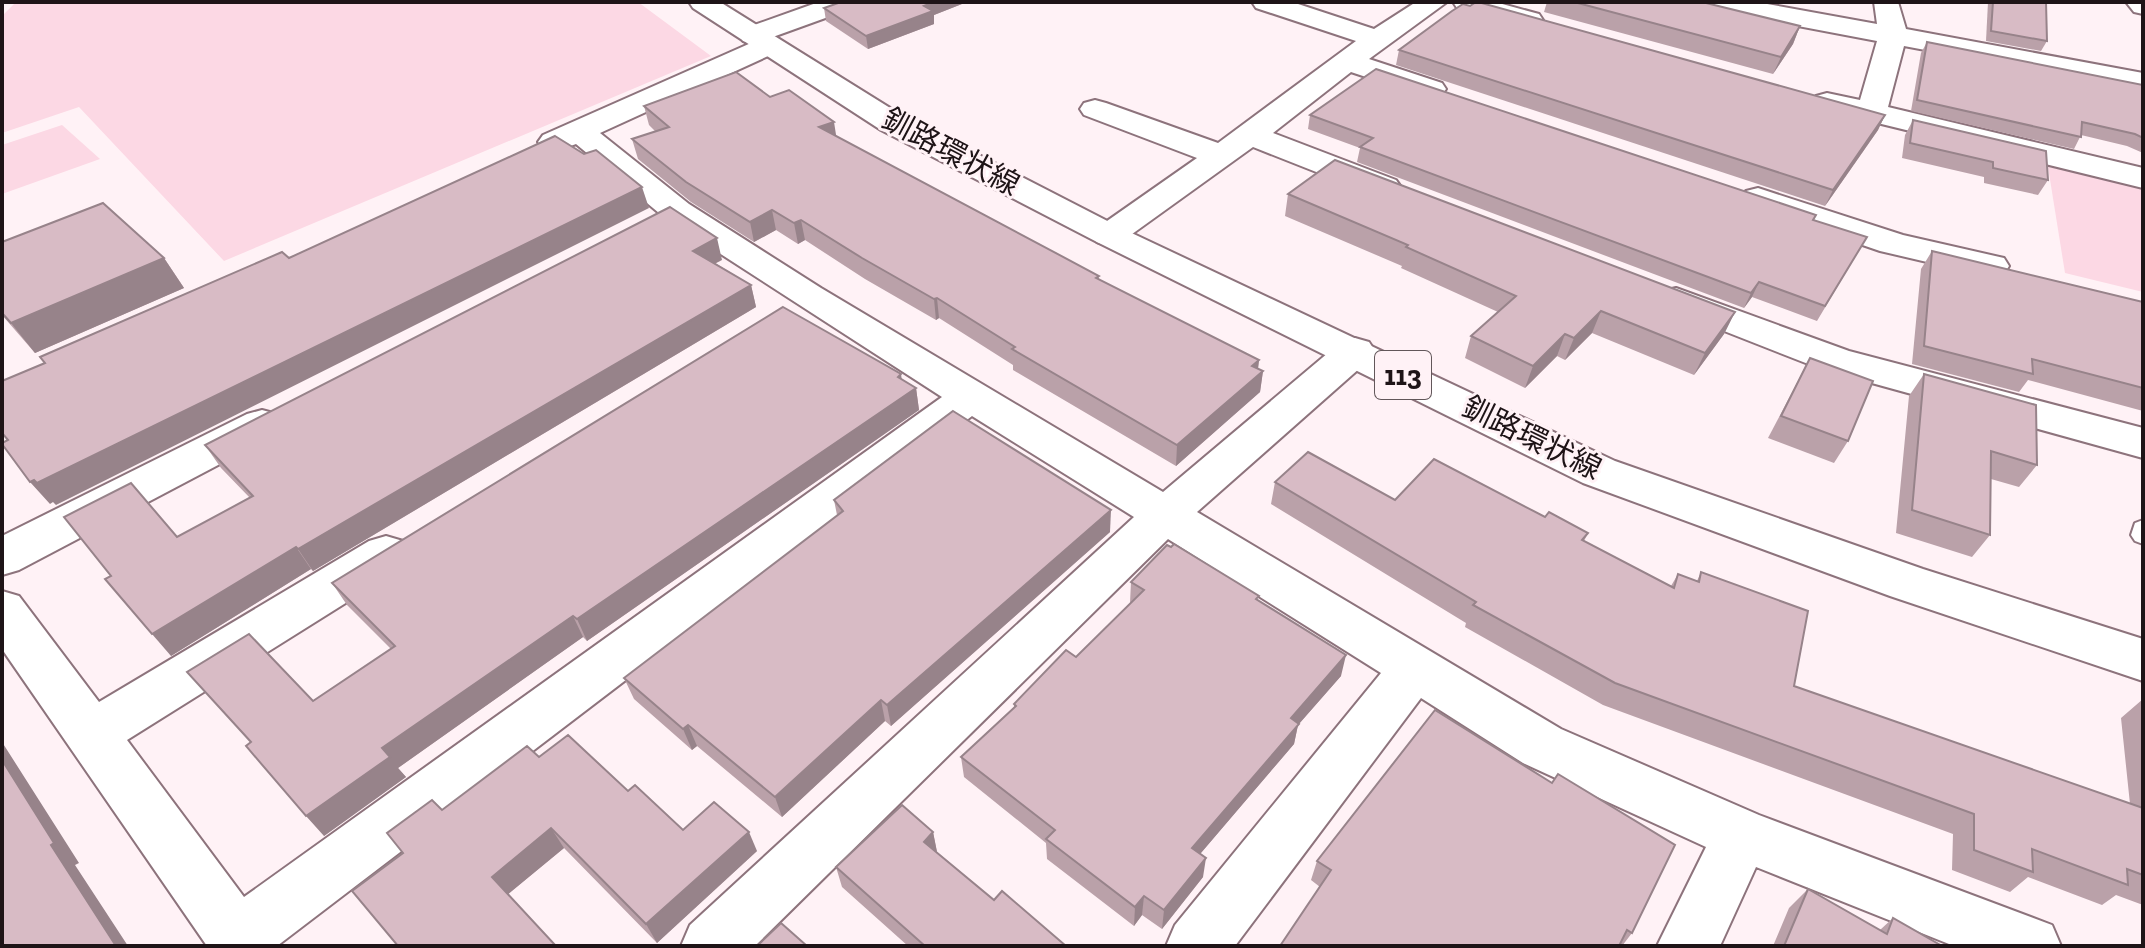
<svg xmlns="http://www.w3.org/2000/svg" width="2145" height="948" viewBox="0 0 2145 948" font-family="'Zilla Slab','Noto Sans JP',serif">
  <rect width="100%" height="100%" fill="#fff2f6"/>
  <!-- green -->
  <g fill="#fcd8e4">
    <path d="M21 2H638L711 56 224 261 79 107 2 133V16L14 4Z"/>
    <path d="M62 125 100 159 2 194V145Z"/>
    <path d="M2048 167 2124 181 2143 190V292L2065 273Z"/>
  </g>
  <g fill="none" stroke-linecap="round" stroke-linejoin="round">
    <defs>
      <path id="lane" d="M2143 520V544L2135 541 2131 535 2135 523Z"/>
      <g id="street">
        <path d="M819 2H857L853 8 770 38 777 40 781 46 777 52 600 133 689 204 821 288 1163 492 1341 342 1355 338 1369 342 1375 351 1369 360 1197 512 1561 729 1759 815 2052 925 2061 946H1954L1756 867 1720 946H1657L1706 847 1523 763 1421 698 1235 946H1166L1175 925 1381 673 1168 539 755 946H681L690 925 1134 517 972 416 277 946H207L2 649V591L19 596 99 702 369 541 386 536 403 541 409 554 403 567 127 740 244 897 942 397 665 218 576 144 554 152 543 149 538 142 543 135 751 43 743 41 739 35 743 29Z"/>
        <path d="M1252 2H1292L1374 29 1416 2H1447L1369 59 1442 83 1446 89 1442 95 1431 98 1420 95 1351 72 1273 133 1396 180 1401 187 1396 194 1384 197 1372 194 1253 147 1121 242 1109 246 1097 242 1091 235 1097 228 1197 158 1084 115 1080 109 1084 103 1095 100 1106 103 1218 143 1356 41 1256 8Z"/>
        <path d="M1453 2H1495L1539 14 1543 20 1539 26 1529 28 1457 8Z"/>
        <path d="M1700 2H1756L1877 24 1874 2H1898L1906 29 2143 73V91L1904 46 1888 107 2143 168V188L1816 108 1812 102 1816 96 1827 93 1860 100 1877 41 1713 10 1704 8Z"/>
        <path d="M2126 2H2143V14L2134 12Z"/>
        <path d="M1758 188 1903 235 2004 258 2009 266 2004 274 1991 277 1880 251 1746 205 1741 198 1746 191Z"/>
        <path d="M1676 288 1849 351 2143 428V458L1821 369 1663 307 1657 299 1663 291Z"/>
        <path d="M262 410 277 414 283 424 277 434 19 570 2 575V536L247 414Z"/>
      </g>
      <path id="primary" d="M689 2H720L903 116 1121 228 1615 461 1923 569 2143 639V681L1890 596 1583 483 1097 242 881 130 693 8Z"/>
    </defs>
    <!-- lane casing -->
    <use href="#lane" stroke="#8d737c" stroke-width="4"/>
    <!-- street casing -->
    <use href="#street" stroke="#8d737c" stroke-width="4"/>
    <!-- primary casing -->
    <use href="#primary" stroke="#8d737c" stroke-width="4"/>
    <!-- lane -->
    <use href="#lane" fill="#fff" fill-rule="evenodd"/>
    <!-- street -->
    <use href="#street" fill="#fff" fill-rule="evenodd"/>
    <!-- primary -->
    <use href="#primary" fill="#fff" fill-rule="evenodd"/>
  </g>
  <!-- wall -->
  <g fill="#baa1a9">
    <path d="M841 2H967L934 15V24L868 49 826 21 824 8Z"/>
    <path d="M1547 2H1703L1800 26 1793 44 1773 74 1544 12Z"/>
    <path d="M1988 2H2046L2047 41 2041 51 1986 41Z"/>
    <path d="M1927 42 2143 85V153L2127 146 2081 135 2074 149 1911 111 1921 53Z"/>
    <path d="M1399 50 1885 115 1878 130 1825 206 1396 65Z"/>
    <path d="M770 97 836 136 1099 276V280L1259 360 1258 369 1263 371 1260 392 1176 466 1013 370V365L939 318 936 320 865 279 805 240 798 244 776 230 754 242 691 202 638 159 632 139 656 132 649 125 644 106Z"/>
    <path d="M1310 115 1816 215 1813 221 1867 237 1817 321 1752 297 1744 308 1357 162 1360 148 1308 129Z"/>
    <path d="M1913 120 2048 180 2038 195 1984 183V177L1902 158 1905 135Z"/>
    <path d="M1288 194 1735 312 1724 334 1694 375 1592 333 1565 360 1557 356 1525 388 1465 358 1471 336 1498 312 1401 268 1402 266 1285 216Z"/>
    <path d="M2 242 164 258 184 288 35 353 2 315Z"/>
    <path d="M1932 251 2143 302V411L2028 380 2019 392 1912 364 1921 269Z"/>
    <path d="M722 260 715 263 751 285 756 307 313 571 311 569 171 656 177 537 250 498 221 468 205 445Z"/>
    <path d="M1810 358 1848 441 1834 463 1768 438Z"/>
    <path d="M1924 374 2037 465 2019 487 1991 479 1990 535 1972 557 1896 533 1909 396Z"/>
    <path d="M902 380 916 388 919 410 587 641 583 637 398 768 406 777 324 836 313 701 391 649 347 605 332 583Z"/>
    <path d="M1275 482 1395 500 1545 517 1588 533 1584 541 1671 586 1678 574 1697 581 1701 572 1794 686 2130 804 2121 718 2143 699V905L2116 895 2102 905 2028 877 2010 892 1952 870 1953 834 1603 705 1465 627 1466 623 1271 504Z"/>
    <path d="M834 500 1110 532 891 726 885 721 782 817 697 746 692 750 634 699 624 678 837 515Z"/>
    <path d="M1131 582 1258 601 1341 676 1298 725 1294 744 1200 854 1203 877 1162 929 1142 915 1134 926 1047 859 1046 843 964 777 961 757 1014 707V704L1076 657 1130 603Z"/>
    <path d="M1435 710 1632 933 1622 946H1280L1320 887 1311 880 1317 861Z"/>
    <path d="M539 757 683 830 757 851 657 943 564 848 508 894 403 853 442 810Z"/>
    <path d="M933 832 937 852 994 900 1066 946H908L842 887 836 867Z"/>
    <path d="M1808 889 1880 930 1893 918 1942 946H1773L1789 908Z"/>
  </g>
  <!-- shaded-wall -->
  <g fill="#97838a">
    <path d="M934 2H967L934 15V24L868 49 866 36Z"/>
    <path d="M1800 26 1793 44 1773 74 1781 57Z"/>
    <path d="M1885 115 1878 130 1825 206 1833 190Z"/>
    <path d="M834 122 837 141 819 127Z"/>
    <path d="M642 187 649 208 56 505 53 502 50 504 30 482Z"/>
    <path d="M772 210 776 230 754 242 750 222Z"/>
    <path d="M801 220 805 240 798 244 794 223Z"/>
    <path d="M717 238 722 260 699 272 693 251Z"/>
    <path d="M164 258 184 288 35 353 11 323Z"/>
    <path d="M1759 282 1752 297 1744 308 1751 293Z"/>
    <path d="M751 285 756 307 313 571 298 549Z"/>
    <path d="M937 298 939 318 936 320 934 299Z"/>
    <path d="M1601 311 1592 333 1565 360 1574 338Z"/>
    <path d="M1735 312 1724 334 1694 375 1705 353Z"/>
    <path d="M1565 334 1557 356 1525 388 1533 366Z"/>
    <path d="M1259 360 1257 376 1263 371 1260 392 1176 466 1177 445Z"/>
    <path d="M901 374 904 396 916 388 919 410 587 641 577 619Z"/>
    <path d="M1111 510 1110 532 891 726 887 705Z"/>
    <path d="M296 547 311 569 171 656 152 634Z"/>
    <path d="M573 616 583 637 398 768 406 777 324 836 306 816 382 748Z"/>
    <path d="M1346 655 1341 676 1298 725 1294 744 1189 867 1192 848 1291 718Z"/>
    <path d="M881 700 885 721 782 817 775 797Z"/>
    <path d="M688 725 697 746 692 750 683 729Z"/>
    <path d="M2 742 79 863 75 865 128 946H116L51 845 2 760Z"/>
    <path d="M551 828 564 848 506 896 492 877Z"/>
    <path d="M749 832 757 851 657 943 646 924Z"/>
    <path d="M933 832 937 852 924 842Z"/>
    <path d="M1206 858 1203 877 1162 929 1164 910Z"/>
    <path d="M1144 896 1142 915 1134 926 1135 907Z"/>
  </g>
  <!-- building -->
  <g fill="#d8bbc5" stroke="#97838a" stroke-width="2">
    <path d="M841 2H934L924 6 933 11 866 36 824 8Z"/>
    <path d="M1476 2H1478L1885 115 1833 190 1399 50 1452 11 1463 4 1470 6Z"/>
    <path d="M1574 2H1702L1800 26 1781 57Z"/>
    <path d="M1993 2H2046L2047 41 1991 31Z"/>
    <path d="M1927 42 2143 85V138L2135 134 2082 122 2081 137 1917 100Z"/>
    <path d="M1376 69 1816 215 1813 220 1867 237 1825 306 1759 282 1751 293 1360 147 1373 138 1310 115Z"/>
    <path d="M736 72 770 97 789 90 834 122 819 127 1099 276 1096 278 1259 360 1252 366 1263 371 1177 445 1012 349 1015 347 937 298 934 299 862 258 801 220 794 223 772 210 750 222 686 182 632 139 669 127 644 106Z"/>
    <path d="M1913 120 2046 151 2048 180 1993 168V162L1910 143Z"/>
    <path d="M555 136 584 154 596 150 642 187 37 483 34 480 30 482 2 444V443L8 440 2 433V381L45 363 40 357 282 252 289 258Z"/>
    <path d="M1335 160 1735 312 1705 353 1601 311 1574 338 1565 334 1533 366 1471 336 1516 296 1406 247 1408 245 1288 194Z"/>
    <path d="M103 203 164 258 11 323 2 313V242Z"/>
    <path d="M670 207 717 238 693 251 751 285 298 549 296 547 152 634 105 579 111 576 64 517 131 483 177 537 253 496 205 445Z"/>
    <path d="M1932 251 2143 302V388L2032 359 2033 374 1924 346Z"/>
    <path d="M783 307 901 374 898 377 916 388 577 619 573 616 382 748 390 757 306 816 246 746 251 742 187 672 249 634 313 701 395 646 332 583Z"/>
    <path d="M1810 358 1873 381 1848 441 1781 416Z"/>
    <path d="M1924 374 2036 405 2037 465 1991 451 1990 535 1912 510Z"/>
    <path d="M953 411 1111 510 887 705 881 700 775 797 688 725 683 729 624 678 843 511 834 500Z"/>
    <path d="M1308 452 1395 500 1434 459 1545 517 1549 512 1588 533 1582 540 1674 588 1678 574 1699 582 1701 572 1808 611 1794 686 2143 808V875L2127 869 2128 885 2032 849 2033 872 1974 850V814L1615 683 1473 605 1476 602 1275 482Z"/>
    <path d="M1174 544 1259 596 1256 599 1346 655 1291 718 1299 724 1192 848 1206 858 1164 910 1144 896 1135 907 1046 839 1055 830 961 757 1016 706 1014 704 1066 650 1076 657 1144 590 1131 582 1167 545 1171 547Z"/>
    <path d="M1435 710 1552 783 1558 774 1675 845 1632 933 1627 930 1619 946H1280L1331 870 1317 861Z"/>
    <path d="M568 735 628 791 635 785 683 830 714 802 749 832 646 924 551 828 492 877 556 946H398L352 891 403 853 387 833 432 800 442 810 527 746 539 757Z"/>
    <path d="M2 760 54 843 51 845 116 946H2Z"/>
    <path d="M902 805 933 832 924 842 994 900 1002 891 1066 946H925L836 867Z"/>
    <path d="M1808 889 1887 934 1893 918 1942 946H1784Z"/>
    <path d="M781 923 807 946H757Z"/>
  </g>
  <g text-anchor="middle" stroke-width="6" stroke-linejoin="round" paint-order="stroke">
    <!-- shield labels -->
    <rect fill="#fff2f6" stroke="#62575a" stroke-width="2" x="1375" y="351" width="56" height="48" rx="6"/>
    <g font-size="28" font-weight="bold" fill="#1e1417">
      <text x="1403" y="385">113</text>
    </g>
    <!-- street labels -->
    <g font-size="30" fill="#1e1417" stroke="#fff2f6">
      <text transform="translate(951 152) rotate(28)" y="10">釧路環状線</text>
      <text transform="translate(1532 438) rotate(26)" y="10">釧路環状線</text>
    </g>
  </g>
  <!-- border -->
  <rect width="2145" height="948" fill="none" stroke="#1e1417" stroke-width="8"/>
</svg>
